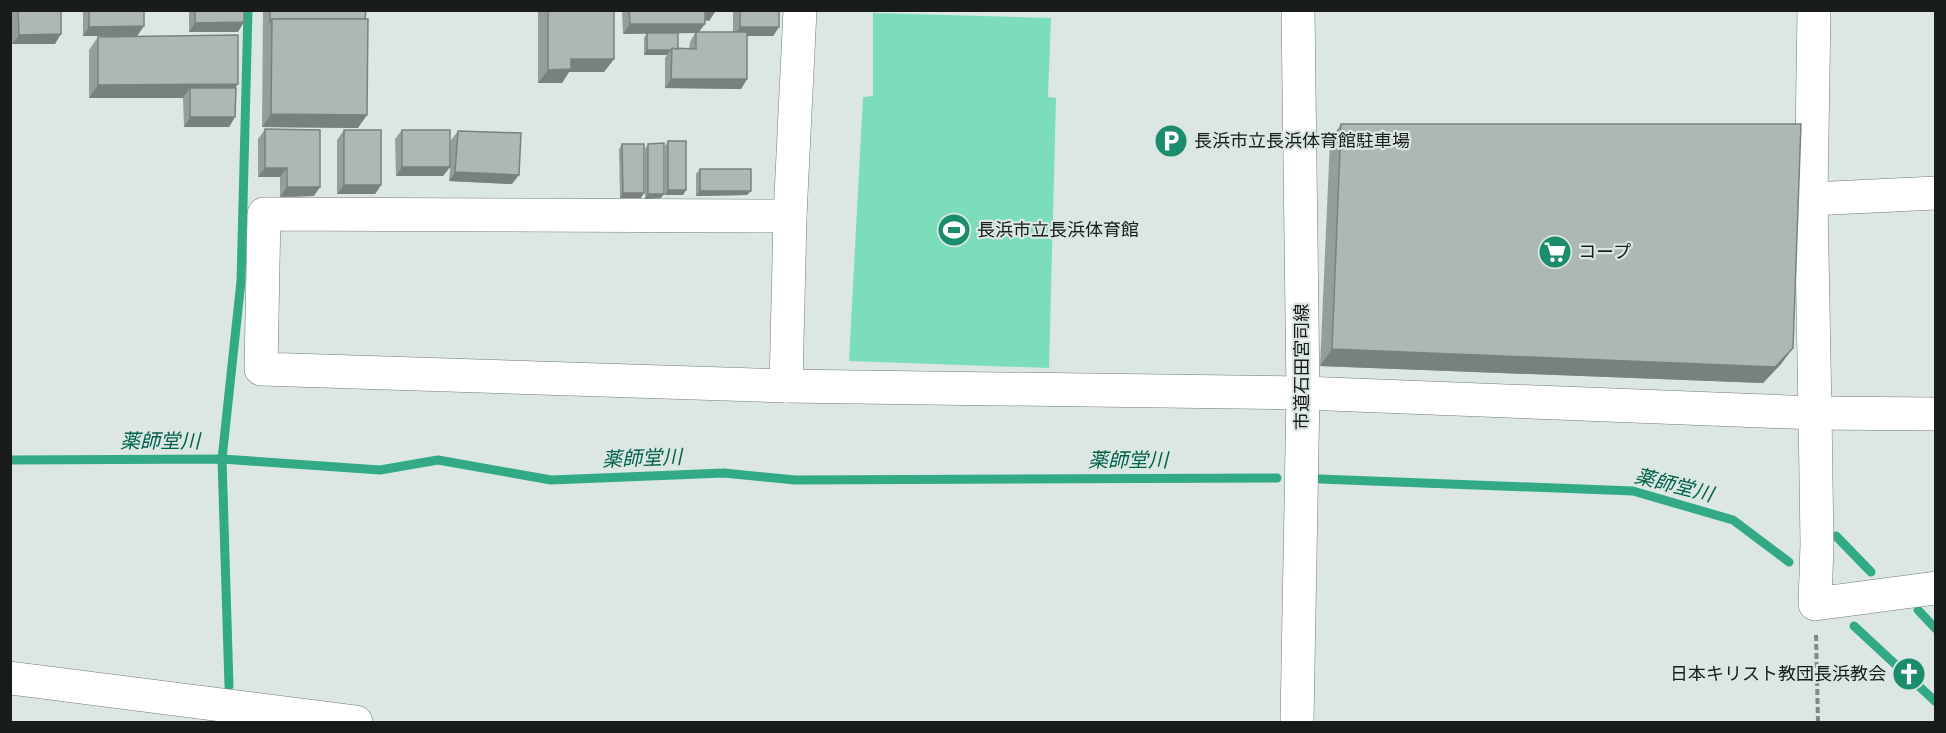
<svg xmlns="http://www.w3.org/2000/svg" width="1946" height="733" viewBox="0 0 1946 733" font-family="'Public Sans','Noto Sans JP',sans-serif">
  <rect width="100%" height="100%" fill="#dce7e3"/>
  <!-- pitch -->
  <path fill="#7bddba" d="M873 13 1051 18 1048 97 1056 98 1049 368 849 361 863 97 873 96Z"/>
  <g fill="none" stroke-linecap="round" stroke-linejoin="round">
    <!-- stream -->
    <g stroke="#31aa85" stroke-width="9">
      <path d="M10 460 222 459 380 470 438 460 551 480 724 473 795 480 1277 478"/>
      <path d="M1320 479 1633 491 1733 520 1789 562"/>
      <path d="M1836 536 1871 572"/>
      <path d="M1918 610 1936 629"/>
      <path d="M1854 626 1936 702"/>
      <path d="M229 686 222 459 241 281 248 10"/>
    </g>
    <defs>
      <g id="street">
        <path d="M1811 199 1936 193"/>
        <path d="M790 216 264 214 261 369 786 386 1303 393 1815 413 1811 199 1814 10"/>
        <path d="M786 386 790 216 800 10"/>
        <path d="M1936 414 1815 413 1817 544 1815 604 1936 588"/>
        <path d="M10 678 356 722"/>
      </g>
      <path id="secondary" d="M1297 722 1303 393 1298 10"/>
    </defs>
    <!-- street casing -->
    <use href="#street" stroke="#717b77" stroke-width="34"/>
    <!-- secondary casing -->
    <use href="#secondary" stroke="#717b77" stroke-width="34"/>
    <!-- path -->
    <path stroke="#818885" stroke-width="4" stroke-dasharray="6 3" stroke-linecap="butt" d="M1816 635 1818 722"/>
    <!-- street -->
    <use href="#street" stroke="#fff" stroke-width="33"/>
    <!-- secondary -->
    <use href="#secondary" stroke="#fff" stroke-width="33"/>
  </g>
  <!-- wall -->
  <g fill="#959e9a" fill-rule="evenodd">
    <path d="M12 10H61L55 44H12Z"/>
    <path d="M83 10H144V26L137 36H83Z"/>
    <path d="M189 10H244L238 32H189Z"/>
    <path d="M263 10H366L358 128 262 127Z"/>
    <path d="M538 10H614V59L604 72H569L562 83H538Z"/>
    <path d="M622 10H715L709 21 705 20 699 32H733V10H779V27L773 36H747V79L741 89 665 88V58L667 55H644V38L647 33 623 34ZM678 33H695L690 42 689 49H678Z"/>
    <path d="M98 37 236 88 235 117 229 127H184L183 98H89V50Z"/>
    <path d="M1341 124 1781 364 1763 383 1320 366 1330 140Z"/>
    <path d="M265 129 314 196 280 197V177H258V139Z"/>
    <path d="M344 130 381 185 375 194H337V140Z"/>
    <path d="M402 130 450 166 451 140 458 131 512 184 449 181 450 167 443 176H396L395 139Z"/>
    <path d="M668 141 686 190 683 195H665V146Z"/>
    <path d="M622 144 641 198H620L619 149Z"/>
    <path d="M648 144 661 198 645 199V149Z"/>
    <path d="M700 169 747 195 696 196V174Z"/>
  </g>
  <!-- shaded-wall -->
  <g fill="#79817d">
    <path d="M703 10H712L715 12 709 21 698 18Z"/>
    <path d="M244 22 238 32H189L195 23Z"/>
    <path d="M630 24H705L698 33 623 34Z"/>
    <path d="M144 26 137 36H83L89 27Z"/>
    <path d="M740 27H779L773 36H733Z"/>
    <path d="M61 34 55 44H12L19 35Z"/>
    <path d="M647 50H671L667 55H644Z"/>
    <path d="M571 59H614L604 72H569L562 83H538L548 70Z"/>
    <path d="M671 79H747L741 89 665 88Z"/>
    <path d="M238 84 229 97 190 88 183 98H89L98 85Z"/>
    <path d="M271 114 367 115 358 128 262 127Z"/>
    <path d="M190 117H235L229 127H184Z"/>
    <path d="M402 167H450L443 176H396Z"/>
    <path d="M265 168H287L280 177H258Z"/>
    <path d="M455 172 519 175 512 184 449 181Z"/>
    <path d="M344 185H381L375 194H337Z"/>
    <path d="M287 187H320L314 196 280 197Z"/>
    <path d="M668 190H686L683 195H665Z"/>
    <path d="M700 191H751L747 195 696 196Z"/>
    <path d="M623 193H644L641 198H620Z"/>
    <path d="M648 194H664L661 198 645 199Z"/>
    <path d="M1793 348 1781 364 1763 383 1320 366 1332 349Z"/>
  </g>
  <!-- building -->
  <g fill="#adb8b3" stroke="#79817d" stroke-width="1.5">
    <path d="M18 10H61V34L19 35Z"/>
    <path d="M89 10H144V26L89 27Z"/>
    <path d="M195 10H244V22L195 23Z"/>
    <path d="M270 10H366L365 19H272L270 22Z"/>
    <path d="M548 10H614V59H571V69L548 70Z"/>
    <path d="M629 10H705V24H630Z"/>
    <rect x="740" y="10" width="39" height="17"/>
    <path d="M272 19H368L367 115 271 114Z"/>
    <path d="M696 32H747V79H671L672 48 696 49Z"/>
    <path d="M647 33H678V49L672 48 671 50H647Z"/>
    <path d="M238 35V84L98 85V37Z"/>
    <path d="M190 88H236L235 117H190Z"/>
    <path d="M1341 124H1801L1793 348 1775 367 1332 349Z"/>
    <path d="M265 129 320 130V187H287V168H265Z"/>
    <rect x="344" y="130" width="37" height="55"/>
    <rect x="402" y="130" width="48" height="37"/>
    <path d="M458 131 521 133 519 175 455 172Z"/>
    <rect x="668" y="141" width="18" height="49"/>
    <path d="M664 143V194H648V144Z"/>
    <path d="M622 144H644V193H623Z"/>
    <rect x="700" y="169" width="51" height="22"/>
  </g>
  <!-- icons -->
  <defs>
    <symbol id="parking-disc" viewBox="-11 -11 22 22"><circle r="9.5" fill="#1b8c6c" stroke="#dce7e3"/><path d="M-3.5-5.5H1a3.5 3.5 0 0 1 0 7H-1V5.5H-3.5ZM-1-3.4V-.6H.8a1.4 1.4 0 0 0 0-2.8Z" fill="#fff"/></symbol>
    <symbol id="stadium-disc" viewBox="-11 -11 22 22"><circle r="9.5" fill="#1b8c6c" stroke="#dce7e3"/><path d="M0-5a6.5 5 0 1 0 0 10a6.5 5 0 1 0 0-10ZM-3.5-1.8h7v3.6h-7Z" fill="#fff"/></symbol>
    <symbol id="supermarket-disc" viewBox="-11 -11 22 22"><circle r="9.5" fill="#1b8c6c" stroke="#dce7e3"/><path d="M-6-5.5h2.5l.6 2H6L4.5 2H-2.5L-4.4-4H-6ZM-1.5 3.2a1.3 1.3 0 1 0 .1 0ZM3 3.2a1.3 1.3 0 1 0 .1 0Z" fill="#fff"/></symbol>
    <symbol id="church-disc" viewBox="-11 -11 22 22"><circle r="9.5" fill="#1b8c6c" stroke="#dce7e3"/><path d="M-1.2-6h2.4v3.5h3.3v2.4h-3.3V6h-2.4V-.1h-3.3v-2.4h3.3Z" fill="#fff"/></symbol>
  </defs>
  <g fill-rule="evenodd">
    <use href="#parking-disc" x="1152" y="122" width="38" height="38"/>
    <use href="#stadium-disc" x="935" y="211" width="38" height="38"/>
    <use href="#supermarket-disc" x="1536" y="233" width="38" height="38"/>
    <use href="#church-disc" x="1890" y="655" width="38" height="38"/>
  </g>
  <g text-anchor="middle" stroke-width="4.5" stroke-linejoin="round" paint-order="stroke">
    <!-- poi labels -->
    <g font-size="18" fill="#181c1a" stroke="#dce7e3" text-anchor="start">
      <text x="1194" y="147">長浜市立長浜体育館駐車場</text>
      <text x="977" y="236">長浜市立長浜体育館</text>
      <text x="1578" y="258">コープ</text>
      <text x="1886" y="680" text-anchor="end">日本キリスト教団長浜教会</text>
    </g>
    <!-- street labels -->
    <g font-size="18" fill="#181c1a" stroke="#dce7e3">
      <text transform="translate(1302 367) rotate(-90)" y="6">市道石田宮司線</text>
    </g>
    <!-- water labels -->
    <g font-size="20" font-style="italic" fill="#02634b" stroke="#dce7e3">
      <text x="160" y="448">薬師堂川</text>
      <text transform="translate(642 458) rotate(-2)" y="7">薬師堂川</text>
      <text x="1128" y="467">薬師堂川</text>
      <text transform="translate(1674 485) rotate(14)" y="7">薬師堂川</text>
    </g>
  </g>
  <!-- border -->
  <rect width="1946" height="733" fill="none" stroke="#181c1a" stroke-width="24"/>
</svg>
